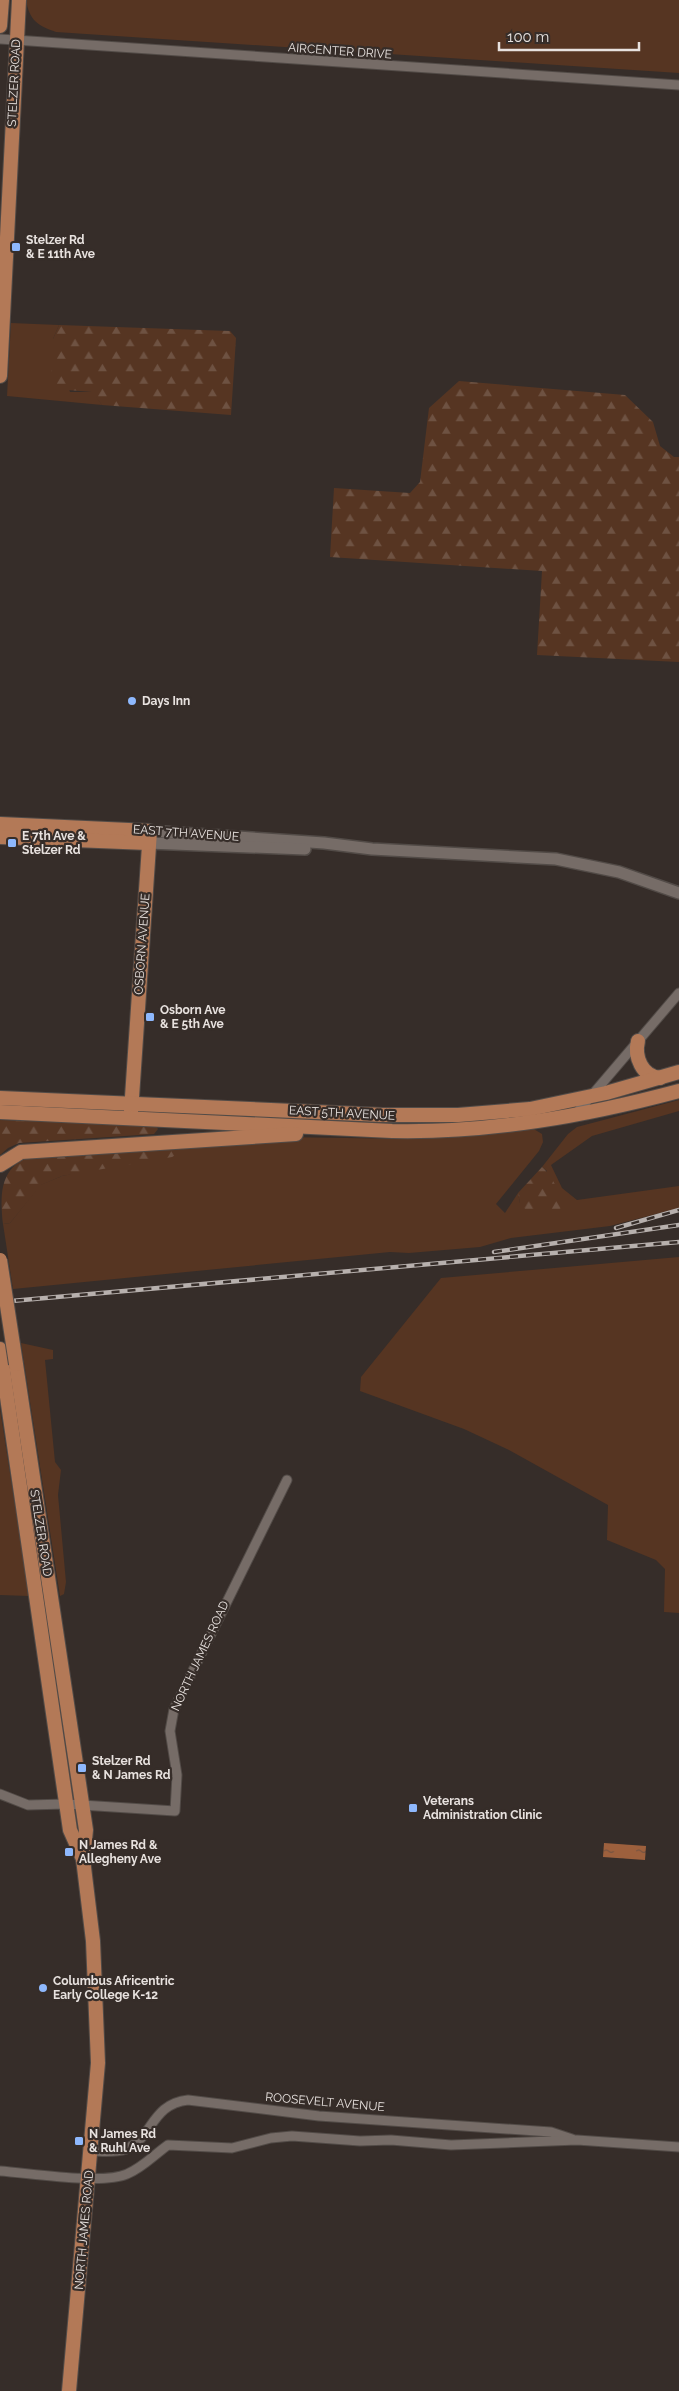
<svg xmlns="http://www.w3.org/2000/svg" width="679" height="2391" viewBox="0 0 679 2391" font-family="Raleway,sans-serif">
  <defs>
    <pattern id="forest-firs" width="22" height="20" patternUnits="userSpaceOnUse" patternTransform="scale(1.25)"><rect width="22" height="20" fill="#563522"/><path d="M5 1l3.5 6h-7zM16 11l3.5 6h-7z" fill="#6e5242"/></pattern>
    <pattern id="water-ripples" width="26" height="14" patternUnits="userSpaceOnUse" patternTransform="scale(1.25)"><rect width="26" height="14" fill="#9d603d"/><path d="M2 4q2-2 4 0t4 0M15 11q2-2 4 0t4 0" fill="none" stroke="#765340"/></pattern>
  </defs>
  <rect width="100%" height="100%" fill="#362d29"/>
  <!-- grass -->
  <g fill="#563522">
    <path d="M26 0H679V73L56 32C38 26 29 20 26 0Z"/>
    <path d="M11 323 59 325 53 339 70 392H93L102 405 7 396Z"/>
    <path d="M679 1100V1111L592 1136 551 1165 562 1188 577 1200 679 1186V1208L610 1226 511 1238 480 1247 409 1253 390 1252 13 1289 3 1224 10 1223 40 1185 62 1176 183 1148 280 1137 411 1139 532 1128 542 1134 543 1142 539 1151 496 1204 505 1213 518 1193 520 1203 547 1171 542 1167 568 1134 577 1127Z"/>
    <path d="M679 1257V1613L664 1612 665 1569 656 1560 607 1540 608 1505 509 1450 464 1429 360 1391 361 1377 441 1278Z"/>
    <path d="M21 1343 53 1350V1359L45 1360 55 1462 61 1470 58 1495 66 1582 64 1594 60 1596Z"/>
    <path d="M0 1409 29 1596 0 1595Z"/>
  </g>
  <!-- forest -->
  <g fill="url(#forest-firs)">
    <path d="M59 325 230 331 236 338 231 415 102 405 92 392 55 389 51 385 53 339Z"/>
    <path d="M459 381 625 395 653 422 660 446 674 457H679V662L537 655 542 571 330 557 334 488 410 493 420 482 429 408Z"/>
    <path d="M0 1120 155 1125 158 1129 154 1134 19 1143 8 1148 0 1155Z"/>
    <path d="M183 1148 181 1152 172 1157 62 1176 41 1185 10 1223 3 1224C0 1195 0 1172 24 1159Z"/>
    <path d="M542 1167C549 1172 564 1197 562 1205 562 1206 559 1211 559 1212L549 1213 525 1209 520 1203 518 1193Z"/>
  </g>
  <!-- water -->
  <path fill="url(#water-ripples)" d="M604 1843 646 1846 645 1860 603 1857Z"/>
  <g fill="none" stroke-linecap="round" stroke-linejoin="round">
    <defs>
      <g id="minor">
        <path d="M0 39 679 85"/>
        <path d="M575 1115 679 993"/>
        <path d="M0 1794 28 1805 66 1804 175 1811 177 1775 170 1731 174 1709 287 1480"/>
        <path d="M91 2151C101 2151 115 2153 126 2149 153 2138 151 2104 188 2100L319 2116 551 2132 572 2139"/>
        <path d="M0 2171C30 2173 102 2185 127 2174 142 2168 154 2155 168 2145L232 2148 271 2138 292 2136 360 2141 391 2140 451 2145 577 2140 679 2147"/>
      </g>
      <g id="tertiary">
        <path d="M150 831 324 843 372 849 556 859 619 872 679 893"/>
        <path d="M148 843 305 849"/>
      </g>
      <g id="primary">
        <path d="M0 26 2 0"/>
        <path d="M0 376 19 0"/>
        <path d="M0 824 150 831 131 1112"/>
        <path d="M0 837 148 843"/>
        <path d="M638 1041C634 1057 642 1076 660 1078"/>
        <path d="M0 1098 383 1115H458L530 1109 606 1093 679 1072"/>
        <path d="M0 1112 392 1131C490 1133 585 1116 679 1091"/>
        <path d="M0 1165 21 1152 296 1134"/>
        <path d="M0 1349 70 1830 83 1859"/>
        <path d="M16 1364 86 1830 83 1859 93 1941 98 2063 69 2391"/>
      </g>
    </defs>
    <!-- minor casing -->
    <use href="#minor" stroke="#524b47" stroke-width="11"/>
    <!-- tertiary casing -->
    <use href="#tertiary" stroke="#524b47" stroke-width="14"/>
    <!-- primary casing -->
    <use href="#primary" stroke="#524b47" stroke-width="16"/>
    <!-- minor -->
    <use href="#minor" stroke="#766c67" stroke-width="9"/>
    <!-- tertiary -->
    <use href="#tertiary" stroke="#766c67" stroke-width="11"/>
    <!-- primary -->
    <use href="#primary" stroke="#b37957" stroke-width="14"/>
    <defs>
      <g id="rail">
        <path d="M616 1228 679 1210"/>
        <path d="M494 1252 679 1225"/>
        <path d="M0 1302 679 1242"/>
      </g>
    </defs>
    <!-- rail casing -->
    <use href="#rail" stroke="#b7b0ad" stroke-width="4.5"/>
    <!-- rail -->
    <use href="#rail" stroke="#362d29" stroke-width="2.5" stroke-dasharray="8" stroke-linecap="butt"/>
    <defs>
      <path id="primary-bridge" d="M0 1260 16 1364"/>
    </defs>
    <!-- primary-bridge casing -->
    <use href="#primary-bridge" stroke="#524b47" stroke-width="16" stroke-linecap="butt"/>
    <!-- primary-bridge -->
    <use href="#primary-bridge" stroke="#b37957" stroke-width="14"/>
  </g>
  <!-- markers -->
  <g fill="#8eb8fd" stroke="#362d29" stroke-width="2">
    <rect x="11" y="242" width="10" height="10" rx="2.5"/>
    <circle cx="132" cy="701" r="5"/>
    <rect x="7" y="838" width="10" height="10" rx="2.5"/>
    <rect x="145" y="1012" width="10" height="10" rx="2.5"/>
    <rect x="77" y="1763" width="10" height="10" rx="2.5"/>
    <rect x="408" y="1803" width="10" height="10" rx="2.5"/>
    <rect x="64" y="1847" width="10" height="10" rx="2.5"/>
    <circle cx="43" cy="1988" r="5"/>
    <rect x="74" y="2136" width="10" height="10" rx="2.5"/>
  </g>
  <g text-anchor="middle" stroke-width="4.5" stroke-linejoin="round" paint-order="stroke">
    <!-- street labels -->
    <g font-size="12" fill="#e8e2df" stroke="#362d29">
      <text transform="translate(340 51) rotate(4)" y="4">AIRCENTER DRIVE</text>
      <text transform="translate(14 83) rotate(-87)" y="4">STELZER ROAD</text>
      <text transform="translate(186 833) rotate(4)" y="4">EAST 7TH AVENUE</text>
      <text transform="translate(142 944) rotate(-86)" y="4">OSBORN AVENUE</text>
      <text transform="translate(342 1113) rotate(3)" y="4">EAST 5TH AVENUE</text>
      <text transform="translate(41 1533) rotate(81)" y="4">STELZER ROAD</text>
      <text transform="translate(200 1656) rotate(-65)" y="4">NORTH JAMES ROAD</text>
      <text transform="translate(325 2102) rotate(5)" y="4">ROOSEVELT AVENUE</text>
      <text transform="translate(84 2230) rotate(-85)" y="4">NORTH JAMES ROAD</text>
    </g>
    <!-- poi labels -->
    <g font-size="12" font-weight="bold" fill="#e8e2df" stroke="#362d29" text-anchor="start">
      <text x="26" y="244">Stelzer Rd<tspan x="26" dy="14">&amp; E 11th Ave</tspan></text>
      <text x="142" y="705">Days Inn</text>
      <text x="22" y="840">E 7th Ave &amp;<tspan x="22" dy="14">Stelzer Rd</tspan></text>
      <text x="160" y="1014">Osborn Ave<tspan x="160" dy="14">&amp; E 5th Ave</tspan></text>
      <text x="92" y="1765">Stelzer Rd<tspan x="92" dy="14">&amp; N James Rd</tspan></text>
      <text x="423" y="1805">Veterans<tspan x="423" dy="14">Administration Clinic</tspan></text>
      <text x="79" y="1849">N James Rd &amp;<tspan x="79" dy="14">Allegheny Ave</tspan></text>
      <text x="53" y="1985">Columbus Africentric<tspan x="53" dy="14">Early College K-12</tspan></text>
      <text x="89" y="2138">N James Rd<tspan x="89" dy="14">&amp; Ruhl Ave</tspan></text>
    </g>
  </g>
  <!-- scale -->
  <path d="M499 42v8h140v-8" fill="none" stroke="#e8e2df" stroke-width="2.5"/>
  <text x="507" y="42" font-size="15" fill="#e8e2df" stroke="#362d29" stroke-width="4" paint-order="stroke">100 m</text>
</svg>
